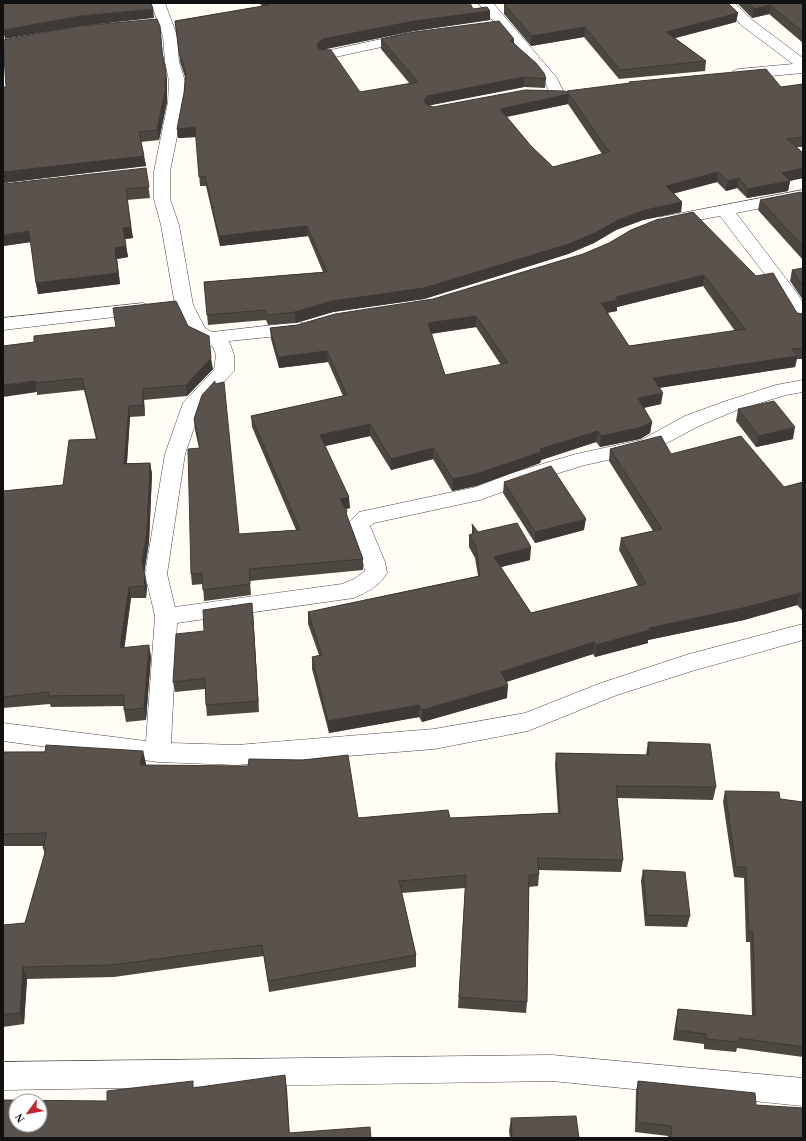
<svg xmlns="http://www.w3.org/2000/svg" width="806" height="1141" viewBox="0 0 806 1141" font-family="'Times New Roman',serif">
  <rect width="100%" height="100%" fill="#fffdf5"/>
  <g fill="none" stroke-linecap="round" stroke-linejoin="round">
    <defs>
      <g id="minor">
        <path d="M151 3H165L177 36 179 62 185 81 184 102 170 171V199L179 225 193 305 205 328 212 332 299 322 306 324 308 328 306 332 299 334 229 341 234 355V371L202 405 185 454 167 574 175 607 342 584 354 579 365 571 363 562 348 524 359 512 476 487 512 473 576 454 641 440 685 416 723 402 776 385 803 380V392L786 395 737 410 699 426 654 450 585 465 526 483 480 500 374 523 370 526 385 562 387 573C380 586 367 592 354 598L177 623 171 743 237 745 434 729 525 713 601 683 689 654 803 624V640L692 671 617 695 528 731 434 749 237 765 158 762 3 741V723L146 741 155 616 145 574 165 454 183 403 214 370 216 355 213 347 191 336 175 305 161 225 154 199V171L168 102 169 81 165 62 163 36Z"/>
        <path d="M478 3H493L557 78 565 95 562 98H552L545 82Z"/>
        <path d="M720 3H735L751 19 803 58V73L738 79 733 77 730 74 733 71 738 69 793 64 741 25Z"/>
        <path d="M409 33 414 34 416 37 414 40 326 59 321 58 319 55 321 52 326 51Z"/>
        <path d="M803 190V200L736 213 797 293 803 303V325L796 323 780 294 720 216 666 226 660 225 657 221 660 217 666 216Z"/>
        <path d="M143 303 149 305 152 309 149 313 3 330V318Z"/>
        <path d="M552 1055 803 1078V1106L552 1081 3 1090V1062Z"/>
      </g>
    </defs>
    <!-- minor casing -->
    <use href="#minor" stroke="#444" stroke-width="1"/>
    <!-- minor -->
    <use href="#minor" fill="#fff" fill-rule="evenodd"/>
  </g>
  <!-- wall -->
  <g fill="#4d4742" fill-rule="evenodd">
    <path d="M259 3H470L473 9 490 20 414 31 322 50 360 92 410 84 381 49V39L514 43 546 79 545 88 524 87 429 105 433 107 567 92 629 83V82L781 87 803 84V147H797L803 153V178L790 181 788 191 747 198 737 188 726 191 717 182 674 193 682 202 681 212 643 220 616 230 594 243 568 254 424 299 333 312 296 323 268 325 266 320 208 325 204 282 323 272 308 236 220 246 206 186H200L196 137 178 138 177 129 184 93 185 77 180 62 175 21 262 6ZM568 104 602 154 553 167 531 146 507 117Z"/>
    <path d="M737 3H803V43L769 14 752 18Z"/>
    <path d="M504 4 738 13 736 22 675 38 706 61 705 71 619 79 584 37 531 46 504 14Z"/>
    <path d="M160 26 163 55 167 81V102L159 140 141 142 146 166 3 183V87H6Z"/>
    <path d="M146 168 150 198 127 200 133 238 125 239 128 257 117 259 120 284 38 294 36 283 31 242 3 246Z"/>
    <path d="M803 194V260L758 210 760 200Z"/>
    <path d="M583 254 756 276 797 313 803 314V359H797L795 367 659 388 661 404 644 408 652 422 650 433 640 439 600 447 596 442 541 460 540 463 476 486 452 491 433 459 391 470 370 436 325 446 350 508 346 509 347 516 363 559V570L250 581 251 595 204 601 203 584 192 585 191 574 199 448 195 430 194 419 239 534 296 530 252 427 251 416 343 396 328 362 279 368 271 339 270 328 297 325 433 299ZM703 286 735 331 629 346 607 313 617 311V307ZM476 327 501 365 445 375 431 334Z"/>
    <path d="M803 268V300L790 281 792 270Z"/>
    <path d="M188 326 213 369 187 396 144 400 145 416 130 417 127 463H150L152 474 149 542 144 572 147 587 146 598H131L124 647 151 656 146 720 126 722 124 710V706L51 707 50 704 3 708V491L63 485 96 439 84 390 37 395V392L3 346Z"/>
    <path d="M738 409 793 439 756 447 736 421Z"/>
    <path d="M610 449 671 454 784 487 803 482V611L797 605 744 620 648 640V643L595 657 593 654 506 682 507 698 422 722 419 717 329 733 312 669V657L319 655 308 624V612L478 576 475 558 469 547V535L472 534V524L478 532 530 560 501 567 531 613 638 586 619 550 621 538 653 531 609 461Z"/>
    <path d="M504 482 584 530 535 543 503 493Z"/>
    <path d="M253 614 259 712 207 716 206 705 205 689 175 692 173 682 204 631Z"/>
    <path d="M648 742 716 787 713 800 617 798 623 860 621 872 538 870 539 874 538 886 529 887 527 1002 526 1013 458 1008 465 888 402 893 416 955V967L269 992 264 956 114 977 27 979 24 1024 3 1027V925L25 923 45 854 43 848 44 846H3V752L143 751 146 765 358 818H450L558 813 555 765 556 753 646 755Z"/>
    <path d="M725 791 803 802V1057L737 1048 736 1052 704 1049V1044L673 1040 676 1019 678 1009 752 1016 750 942H746L744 878 734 877 723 802Z"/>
    <path d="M643 870 690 916 687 927 645 926 641 881Z"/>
    <path d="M638 1081 756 1105 803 1138H668V1136L635 1132 636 1091Z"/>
    <path d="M511 1118 579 1138H510L509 1131Z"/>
  </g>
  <!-- shaded-wall -->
  <g fill="#3f3936">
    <path d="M770 5 769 14 752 18 754 9Z"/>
    <path d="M153 9 154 18 81 26 5 39 3 30 79 16Z"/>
    <path d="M490 11V20L414 31 324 49 320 51 317 46 319 42 323 39 414 21Z"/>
    <path d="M738 13 736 22 664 41 666 32Z"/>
    <path d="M585 27 584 37 531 46 532 36Z"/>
    <path d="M514 39V48L510 40Z"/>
    <path d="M166 71 167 81V102L159 140 157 130Z"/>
    <path d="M524 77V87L427 106 424 100 427 96Z"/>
    <path d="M569 94 568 104 499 118 500 109Z"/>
    <path d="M195 127 196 137 178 138 177 129Z"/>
    <path d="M144 156 146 166 3 183V172Z"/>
    <path d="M803 168V178L783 182 790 181 788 191 747 198 748 189 782 173Z"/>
    <path d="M718 172 717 182 665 196 666 186Z"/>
    <path d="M739 178 737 188 726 191 728 181Z"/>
    <path d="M682 202 681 212 643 220 616 230 594 243 568 254 424 299 333 312 296 323 295 312 618 220 645 210Z"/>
    <path d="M307 226 308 236 220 246 219 236Z"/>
    <path d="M131 227 133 238 124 239 123 228Z"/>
    <path d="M29 231 31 242 3 246V235Z"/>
    <path d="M126 246 128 257 117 259 120 284 38 294 36 283 115 248Z"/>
    <path d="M704 275 703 286 617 307V311L600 314 601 303 616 297Z"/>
    <path d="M476 316V327L428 334V323Z"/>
    <path d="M327 351 328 362 279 368 278 357Z"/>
    <path d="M797 356 795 367 651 389 653 378Z"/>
    <path d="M211 358 213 369 187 396 186 385Z"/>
    <path d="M35 381 37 392 3 397V385Z"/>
    <path d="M143 389 144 400 145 416 143 405Z"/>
    <path d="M663 393 661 404 637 409 638 398Z"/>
    <path d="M129 406 130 417 126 475 124 464Z"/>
    <path d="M652 422 650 433 640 439 600 447 601 436Z"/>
    <path d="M370 424V436L321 447 320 435Z"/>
    <path d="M795 427 793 439 756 447 759 436Z"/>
    <path d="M598 431 596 442 541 460 540 463 476 486 452 491 453 479 540 449Z"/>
    <path d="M433 448V459L391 470V459Z"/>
    <path d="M150 463 152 474 149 542 144 574 142 562Z"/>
    <path d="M349 497 350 508 341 510 340 499Z"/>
    <path d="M586 519 584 530 535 543V532Z"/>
    <path d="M531 547 530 560 493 569 494 557Z"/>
    <path d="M145 576 147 587 146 598 144 586Z"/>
    <path d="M129 587 131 598 123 659 120 648Z"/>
    <path d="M800 593 797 605 744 620 648 640V643L595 657 596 645 649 628Z"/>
    <path d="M252 603 253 614 259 712 258 701Z"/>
    <path d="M594 642 593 654 500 684 501 672Z"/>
    <path d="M149 645 151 656 146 720 144 708Z"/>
    <path d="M508 685 507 698 422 722V710Z"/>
    <path d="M419 705V717L329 733 328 721Z"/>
    <path d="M143 751 146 764 143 777 140 765Z"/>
    <path d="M23 967 27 979 24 1024 20 1013Z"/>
    <path d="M285 1075 287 1089 290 1138H289Z"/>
  </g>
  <!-- building -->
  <g fill="#5a524d" stroke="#3f3936" fill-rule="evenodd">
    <path d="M3 3H151L153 9 79 16 3 30Z"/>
    <path d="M267 3H470L473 9 487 7 490 11 414 21 323 39 319 42 317 46 319 49 331 50 360 92 418 82 381 39 414 32 499 21 514 39 510 40 536 63 544 73 546 79 524 77 427 96 424 100 426 104 433 107 525 90 565 91 568 93 567 91 630 83 629 82 766 69 781 87 803 84V137L787 139 803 153V168L782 173 790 181 748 189 739 178 728 181 718 172 666 186 682 202 645 210 618 220 595 233 569 244 424 288 332 301 295 312 267 315 265 310 207 315 204 282 327 272 307 226 219 236 205 176 199 177 195 127 177 129 184 93 186 72 179 52 175 21 269 5ZM569 94 609 152 553 167 531 146 500 109Z"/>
    <path d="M514 3H728L738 13 666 32 706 61 620 70 585 27 532 36 504 4Z"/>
    <path d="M748 3H803V32L770 5 754 9Z"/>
    <path d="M157 19 160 26 162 52 166 71 165 91 157 130 139 132 144 156 3 172V87H6L3 40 80 26Z"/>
    <path d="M146 168 149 187 126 189 131 227 123 228 126 246 115 248 118 273 36 283 29 231 3 235V184Z"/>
    <path d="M801 192 803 194V246L760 200Z"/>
    <path d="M693 212 756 276 773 273 797 313 803 314V348L792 349 797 356 653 378 663 393 638 398 652 422 642 427 601 436 598 431 540 449 541 452 476 474 453 479 433 448 391 459 370 424 320 435 349 497 340 499 347 511 346 513 363 559 249 569 250 584 203 590 202 573 191 574 188 449 200 448 194 419 202 395 215 381V384L224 382 239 534 300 530 251 416 347 395 327 351 278 357 270 328 297 325 335 314 433 299 583 254 609 243 631 230 656 220ZM704 275 745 329 629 346 601 303 618 300 616 297ZM476 316 508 363 445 375 428 323Z"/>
    <path d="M803 268V286L792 270Z"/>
    <path d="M176 301 188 326 209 336 211 358 186 385 143 389V405L129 406 124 464 150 463 147 531 142 562 145 576 144 586 129 587 120 648 149 645 144 708 124 710V695L48 696 49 692 3 697V491L63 485 69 440 97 439 82 378 35 383V381L3 385V346L34 342V336L116 327 113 308Z"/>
    <path d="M774 401 795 427 759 436 738 409Z"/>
    <path d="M661 436 671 454 741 436 784 487 803 482V595L800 593 747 607 649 628 650 630 596 645 594 642 501 672 508 685 422 710 419 705 328 721 312 657 322 655 308 612 480 576 476 546 469 535 474 533 472 524 478 532 517 523 531 547 494 557 531 613 646 584 621 538 662 529 610 449Z"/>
    <path d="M551 466 586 519 535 532 504 482Z"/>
    <path d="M252 603 258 701 206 705 205 678 173 682 176 634 204 631 203 610Z"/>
    <path d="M648 742 710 744 716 787 616 786 623 860 537 858 539 874 529 875 527 1002 459 997 466 875 399 881 416 955 268 981 262 945 112 965 23 967 20 1013 3 1015V925L25 923 46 849 43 848 47 833 3 834V752H45L46 745 143 751 140 765 248 766 249 759 303 760 348 755 358 818 448 810 450 818 560 813 556 753 649 755Z"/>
    <path d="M725 791 779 792 780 799 803 802V1047L739 1038V1042L706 1039V1034L676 1030 678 1009 755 1016 753 932H749L746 867H736Z"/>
    <path d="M643 870 685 872 690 916 647 915Z"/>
    <path d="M285 1075 289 1133 370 1127 371 1138H3V1100L107 1101V1091L193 1081V1088ZM16 1101H40V1125H16Z"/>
    <path d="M638 1081 755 1093 756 1105 803 1108V1138H672L671 1126 637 1122Z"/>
    <path d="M576 1116 579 1138H512L511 1118Z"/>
  </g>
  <!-- border -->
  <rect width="806" height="1141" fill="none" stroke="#111111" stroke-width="8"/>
  <!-- north arrow -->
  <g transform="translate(28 1113) rotate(238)"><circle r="19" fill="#ffffff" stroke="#a0a0a0"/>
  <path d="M0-3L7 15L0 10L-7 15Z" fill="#c4262e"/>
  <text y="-6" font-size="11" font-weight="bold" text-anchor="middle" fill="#111111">N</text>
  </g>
</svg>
